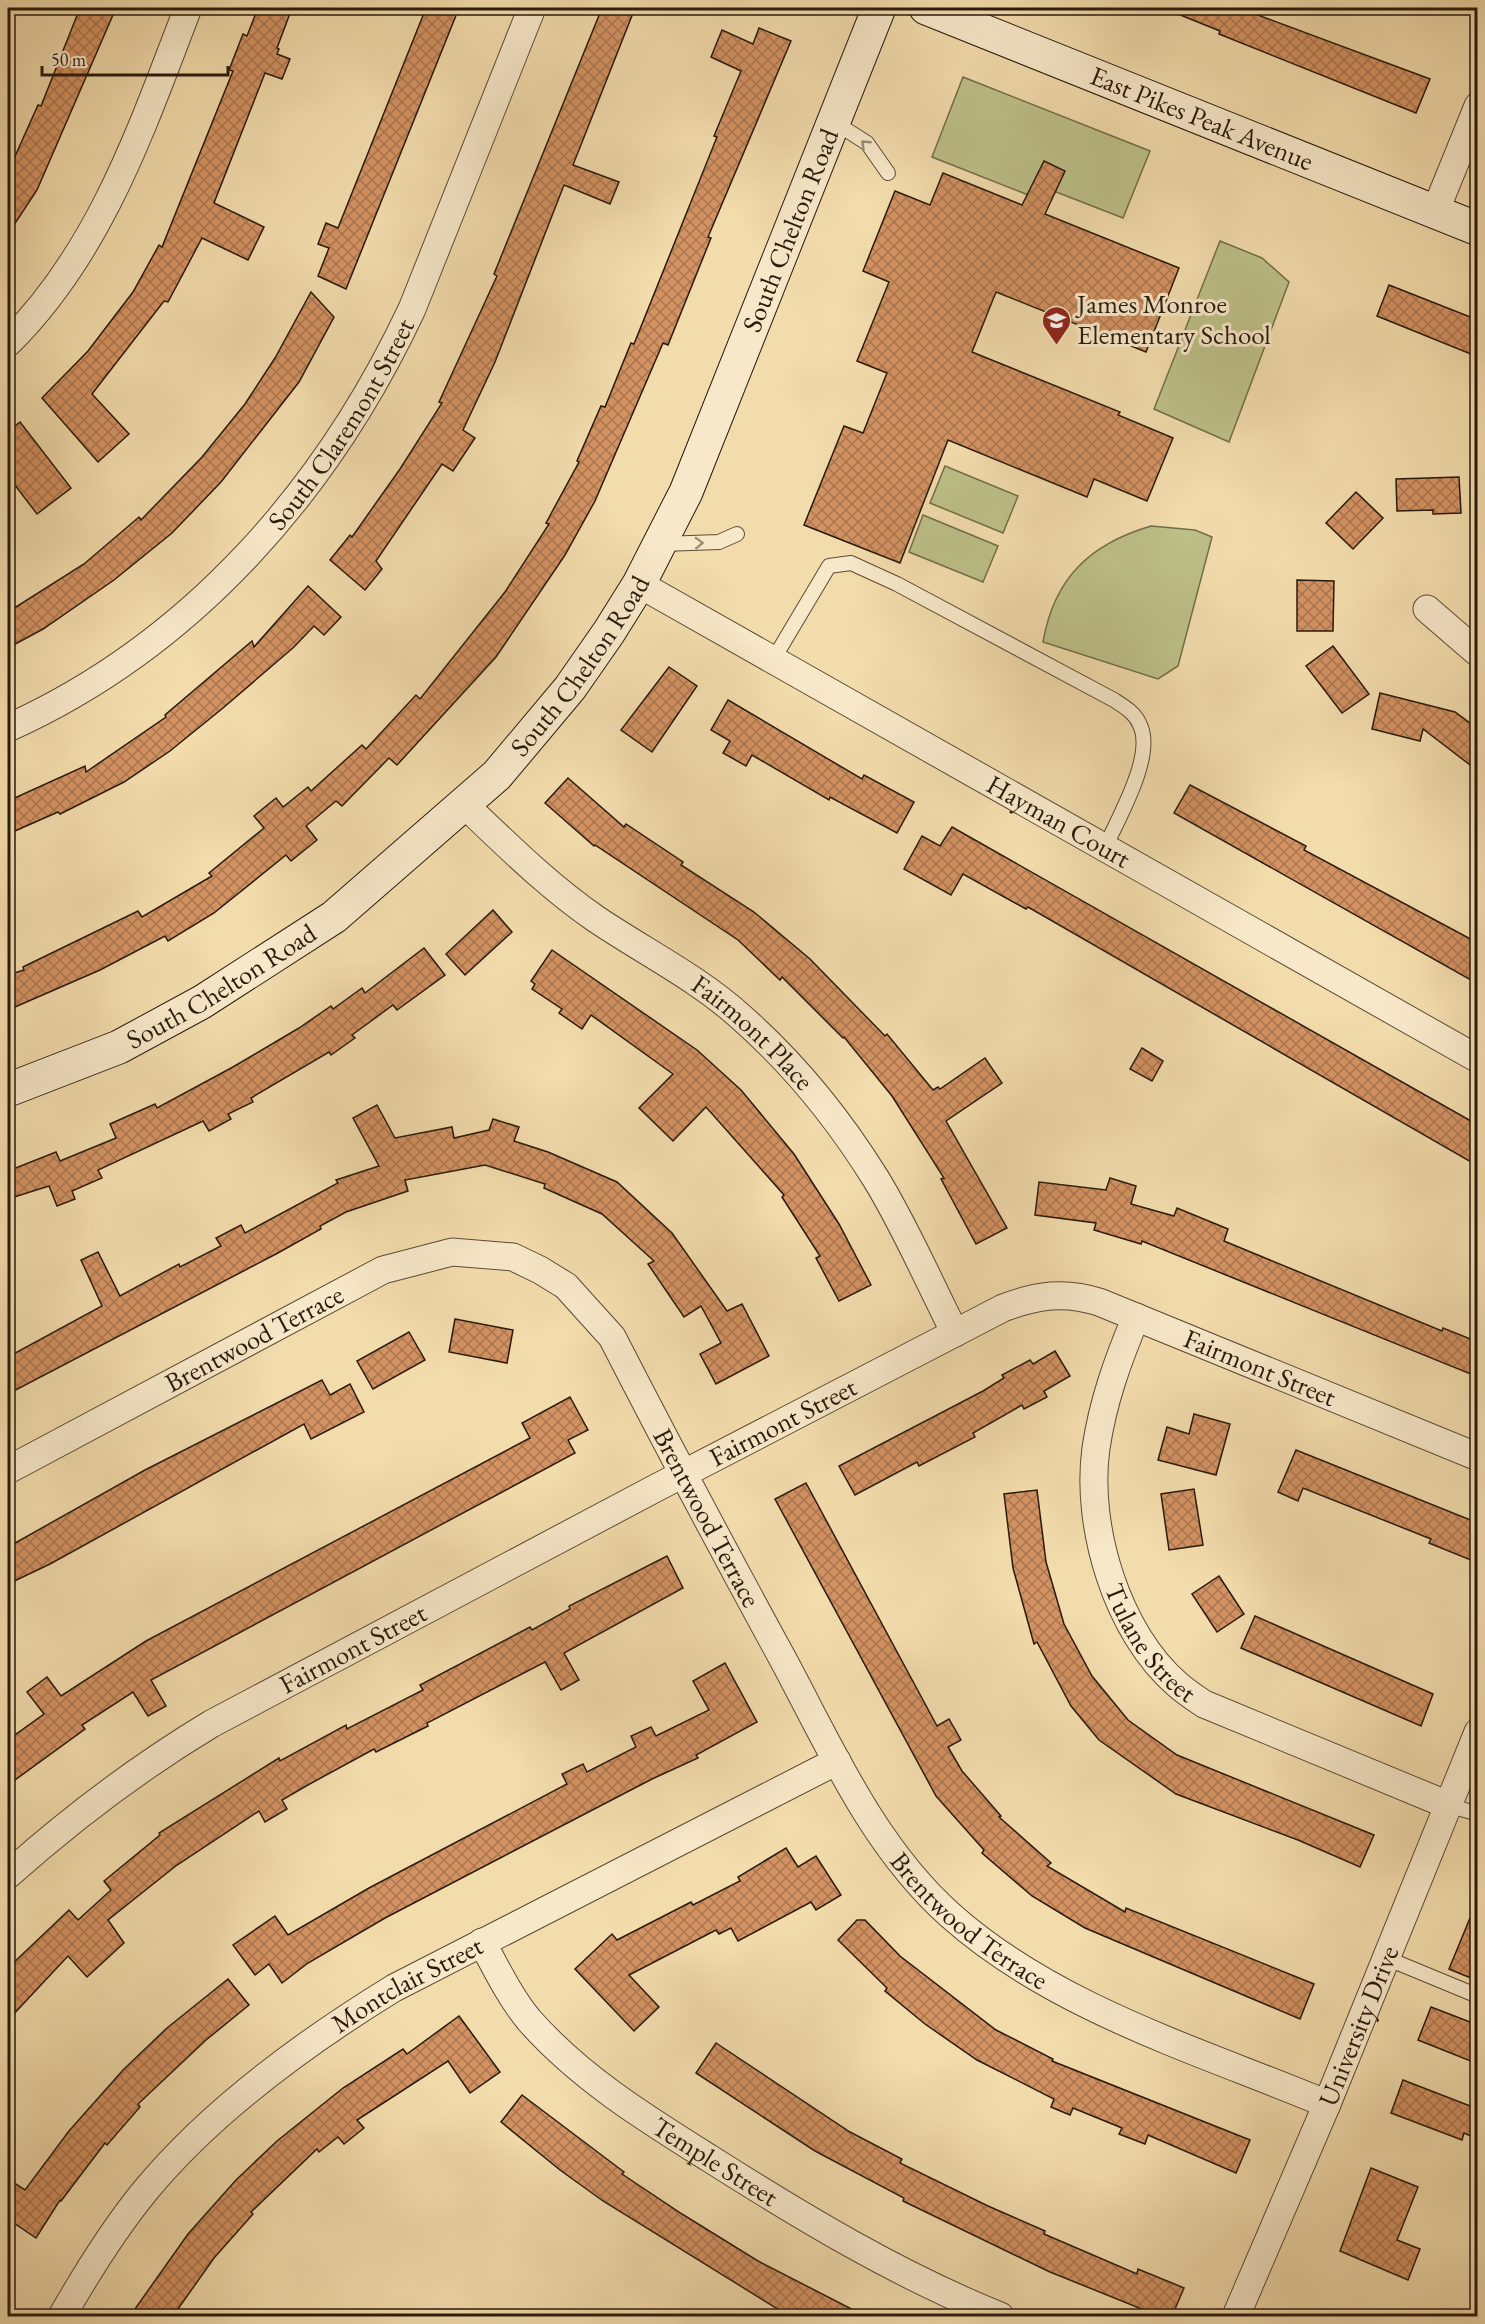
<svg xmlns="http://www.w3.org/2000/svg" width="1485" height="2324" viewBox="0 0 1485 2324" font-family="'EB Garamond',serif">
  <defs>
    <pattern id="building-cross-hatch" width="8" height="8" patternUnits="userSpaceOnUse" patternTransform="scale(1.5)"><rect width="8" height="8" fill="#d39262"/><path d="M0 0l8 8M0 8l8-8" fill="none" stroke="#ab764f"/></pattern>
  </defs>
  <rect width="100%" height="100%" fill="#f3dcac"/>
  <filter id="stains"><feTurbulence type="fractalNoise" baseFrequency=".00333" numOctaves="4"/><feColorMatrix values="0 0 0 0 .2 0 0 0 0 .09 0 0 0 0 .02 0 0 0 .5 -.17"/></filter>
  <radialGradient id="worn" r=".72"><stop offset=".6" stop-color="#630" stop-opacity="0"/><stop offset="1" stop-color="#630" stop-opacity=".3"/></radialGradient>
  <!-- park -->
  <g fill="#bdc088" stroke="#726d4a" stroke-width="1.5">
    <path d="M963 77 1150 151 1123 218 1051 190 1046 202 932 157Z"/>
    <path d="M1477 163V195C1466 184 1472 176 1477 163Z"/>
    <path d="M1220 241 1262 258 1289 282 1229 442 1154 409Z"/>
    <path d="M945 466 1018 496 1003 533 930 503Z"/>
    <path d="M923 515 998 546 983 582 909 552Z"/>
    <path d="M1151 526 1195 530 1212 537 1178 666 1158 679 1043 642C1054 578 1090 544 1151 526Z"/>
  </g>
  <!-- building -->
  <g fill="url(#building-cross-hatch)" stroke="#281a0d" stroke-width="1.5">
    <path d="M80 8H116L37 190 8 234V172L38 105 41 106Z"/>
    <path d="M258 8H292L277 48 279 49 277 54 290 59 282 79 265 73 214 203 264 227 248 260 202 238 168 302 164 301 92 394 129 434 98 462 42 398 88 351 133 292 159 245 162 247 233 71 229 70 243 34 247 36Z"/>
    <path d="M426 8H459L346 289 318 276 329 248 318 244 326 223 338 228Z"/>
    <path d="M602 8H635L573 165 619 182 610 204 564 185 495 362 463 430 475 438 453 471 442 464 376 561 382 569 365 590 330 560 350 535 352 537 400 469 442 403 439 402 497 276 494 274Z"/>
    <path d="M1163 8H1239L1430 79 1416 113 1219 34 1220 31Z"/>
    <path d="M759 28 791 41 708 237 711 238 668 345 663 343 595 501 565 555 496 657 397 765 389 758 342 806 336 801 306 826 317 840 291 861 286 855 214 913 168 941 165 936 100 970 8 1010V975L24 970 23 967 138 911 142 917 212 876 209 873 264 828 254 816 276 798 283 807 308 787 311 791 362 745 366 749 416 695 420 699 505 592 549 524 546 523 579 462 577 461 601 406 605 407 631 343 634 344 717 137 714 136 741 71 711 57 722 30 753 44Z"/>
    <path d="M1044 161 1065 171 1045 214 1179 268 1146 352 996 292 972 352 1120 412 1118 415 1173 438 1147 501 1094 479 1087 497 948 440 900 563 804 525 844 426 863 433 887 373 857 361 889 282 863 271 895 191 930 205 943 173 1022 205Z"/>
    <path d="M1389 285 1478 320V357L1377 316Z"/>
    <path d="M311 292 334 317 299 382 221 482 172 533 114 580 43 629 8 648V612L84 564 139 517 141 520 202 457 245 404 275 358Z"/>
    <path d="M20 422 71 488 37 514 8 476V431Z"/>
    <path d="M1459 477 1461 513 1433 514V510L1397 511 1396 479Z"/>
    <path d="M1356 492 1383 518 1353 549 1326 523Z"/>
    <path d="M1297 580 1334 581 1333 631H1297Z"/>
    <path d="M308 586 341 617 324 635 314 626 294 647 223 708 170 751 124 782 60 814 58 812 8 834V801L85 766 86 772 166 717 165 715 252 641 254 647Z"/>
    <path d="M1333 646 1369 694 1342 713 1306 666Z"/>
    <path d="M669 667 697 686 652 752 621 730Z"/>
    <path d="M1380 693 1455 712 1478 729V771L1423 729 1420 741 1372 729Z"/>
    <path d="M728 700 862 779 864 775 914 802 897 833 830 797 829 800 752 755 746 766 723 753 730 741 711 730Z"/>
    <path d="M568 778 624 827 626 824 683 862 681 865 754 912 810 959 885 1036 887 1034 933 1090 938 1087 940 1089 985 1058 1002 1083 946 1121 1007 1228 976 1244 941 1179 944 1178 892 1096 844 1037 843 1038 782 977 780 980 738 940 595 845 594 846 545 803Z"/>
    <path d="M1190 785 1306 846 1304 850 1478 943V984L1174 813Z"/>
    <path d="M952 827 1478 1125V1166L1028 907 1026 909 963 874 951 895 904 869 922 836 940 846Z"/>
    <path d="M493 910 512 932 465 975 446 954Z"/>
    <path d="M424 948 445 975 397 1010 393 1005 352 1035 355 1038 331 1055 329 1052 251 1098 253 1102 228 1114 231 1119 209 1131 203 1121 98 1170 102 1178 72 1191 75 1199 57 1206 49 1186 8 1199V1171L56 1152 60 1161 116 1138 110 1124 155 1104 157 1108 233 1067 299 1028 331 1006 333 1009 362 988 365 993Z"/>
    <path d="M552 950 697 1050 741 1090 794 1154 839 1224 871 1285 839 1301 816 1258 820 1256 782 1197 784 1195 706 1107 673 1141 639 1108 673 1074 591 1015 582 1029 559 1013 562 1009 532 989 535 984 531 981Z"/>
    <path d="M1142 1048 1163 1061 1152 1081 1130 1069Z"/>
    <path d="M377 1105 395 1138 452 1127 454 1138 489 1130 493 1119 519 1127 514 1141 548 1152 617 1182 672 1233 727 1311 742 1304 769 1356 716 1384 700 1354 721 1343 701 1306 684 1317 648 1264 654 1261 602 1214 544 1188 545 1184 485 1165 405 1180 408 1191 346 1212 320 1226 321 1229 276 1254 8 1394V1357L102 1306 81 1260 98 1252 120 1296 179 1264 180 1267 221 1246 216 1238 241 1225 245 1233 338 1183 336 1180 379 1166 353 1118Z"/>
    <path d="M1110 1178 1136 1186 1131 1204 1174 1216 1177 1208 1228 1229 1224 1241 1442 1331 1443 1328 1478 1342V1377L1142 1241 1141 1244 1094 1230 1096 1223 1035 1215 1039 1182 1106 1190Z"/>
    <path d="M455 1319 513 1330 507 1363 449 1352Z"/>
    <path d="M409 1332 425 1360 373 1389 357 1361Z"/>
    <path d="M1055 1351 1070 1376 1044 1391 1047 1397 1024 1409 1022 1405 973 1433 975 1437 919 1466 917 1462 855 1495 839 1466 983 1391 1004 1378 1002 1375 1030 1360 1033 1364Z"/>
    <path d="M322 1380 330 1395 350 1384 364 1412 311 1439 304 1424 50 1564 8 1584V1547L145 1470Z"/>
    <path d="M570 1397 588 1430 568 1440 575 1453 151 1680 166 1706 148 1716 133 1692 82 1725 85 1729 8 1785V1740L44 1714 27 1692 47 1677 61 1696 146 1641 530 1438 522 1423Z"/>
    <path d="M1194 1414 1230 1424 1216 1475 1158 1460 1167 1427 1189 1434Z"/>
    <path d="M1296 1450 1478 1523V1563L1429 1543 1431 1539 1303 1488 1298 1501 1278 1492Z"/>
    <path d="M806 1483 937 1726 949 1719 961 1740 948 1747 962 1771 1001 1816 999 1817 1051 1863 1047 1866 1125 1912 1126 1908 1314 1984 1300 2019 1085 1928 1032 1896 982 1853 984 1850 936 1796 775 1499Z"/>
    <path d="M1194 1489 1203 1545 1169 1550 1161 1494Z"/>
    <path d="M1037 1490 1046 1562 1064 1624 1092 1676 1128 1720 1177 1755 1374 1835 1360 1867 1298 1840 1176 1794 1099 1740 1071 1706 1037 1642 1034 1644 1013 1568 1004 1494Z"/>
    <path d="M667 1556 683 1588 564 1653 579 1680 561 1690 545 1662 427 1723 428 1726 376 1752 374 1749 306 1786 282 1800 287 1809 265 1822 259 1811 177 1865 108 1920 124 1943 87 1977 68 1956 8 2020V1968L69 1910 78 1920 111 1890 104 1881 160 1835 159 1833 279 1758 280 1761 346 1725 347 1729 423 1690 420 1685 530 1627 532 1630 570 1609 569 1606Z"/>
    <path d="M1219 1576 1244 1614 1217 1632 1192 1594Z"/>
    <path d="M1255 1616 1433 1694 1421 1726 1241 1648Z"/>
    <path d="M725 1663 757 1722 696 1755 698 1758 652 1779 385 1918 308 1963 282 1983 269 1964 255 1975 233 1945 275 1916 288 1935 369 1888 567 1784 562 1774 583 1764 587 1772 636 1747 631 1736 651 1727 656 1736 709 1710 693 1681Z"/>
    <path d="M786 1848 798 1867 816 1856 841 1895 816 1910 811 1902 738 1941 731 1928 719 1934 716 1930 629 1975 659 2007 634 2031 575 1969 612 1934 617 1940 691 1902 693 1905 740 1881 738 1877Z"/>
    <path d="M1477 1901H1478V1981L1449 1969Z"/>
    <path d="M857 1920H865L900 1956 996 2030 1053 2059 1052 2061 1250 2140 1236 2173 1148 2135 1145 2144 1119 2134 1122 2128 1073 2108 1070 2115 1051 2107 1054 2099 977 2060 925 2024 885 1991 887 1988 838 1940Z"/>
    <path d="M228 1979 249 2005 206 2040 138 2104 140 2107 107 2145 105 2143 61 2201 60 2200 36 2238 8 2219V2179L25 2190 69 2131 123 2070 167 2028Z"/>
    <path d="M1431 2007 1478 2025V2064L1418 2040Z"/>
    <path d="M459 2016 500 2072 470 2093 448 2061 357 2120 364 2128 344 2144 338 2137 319 2152 317 2149 251 2212 253 2214 214 2258 173 2316H130L188 2234 236 2180 277 2141 343 2088 403 2049 407 2054Z"/>
    <path d="M716 2043 850 2132 902 2159 900 2163 988 2206 1045 2231 1044 2234 1137 2274 1138 2269 1184 2288 1172 2316H1159L1050 2272 903 2201 904 2198 815 2151 696 2073Z"/>
    <path d="M1403 2080 1478 2109V2126L1473 2137 1464 2133 1462 2140 1391 2113Z"/>
    <path d="M522 2095 624 2172 622 2174 682 2214 758 2261 865 2316H789L603 2201 560 2170 501 2122Z"/>
    <path d="M1371 2168 1418 2187 1397 2240 1420 2249 1408 2280 1340 2251Z"/>
  </g>
  <g fill="none" stroke-linecap="round" stroke-linejoin="round">
    <defs>
      <g id="service">
        <path d="M834 122 867 143 888 173"/>
        <path d="M662 544 719 542 737 534"/>
        <path d="M773 660 829 566 851 563 897 584 1114 700C1125 707 1135 713 1140 725 1155 756 1118 818 1105 848"/>
        <path d="M1448 1805 1478 1814"/>
        <path d="M1386 1958 1478 1996"/>
      </g>
      <g id="minor">
        <path d="M1435 212 1478 106"/>
        <path d="M8 343C101 251 142 127 188 8"/>
        <path id="s1" d="M639 584 1478 1059"/>
        <path d="M1427 609 1478 653"/>
        <path id="s2" d="M8 728C192 645 327 490 412 309L532 8"/>
        <path id="s3" d="M465 805C507 845 548 886 596 919 645 952 698 978 742 1018 794 1064 840 1121 876 1179 906 1228 929 1282 955 1333"/>
        <path id="s4" d="M1136 1317C1118 1360 1103 1401 1096 1448 1085 1526 1117 1633 1178 1685 1186 1692 1195 1698 1204 1704L1448 1805"/>
        <path id="s5" d="M8 1470 383 1270 452 1252 513 1257 540 1270 566 1286 612 1337C668 1446 726 1555 785 1663 832 1751 874 1847 950 1915 1054 2008 1200 2051 1327 2104"/>
        <path id="s6" d="M8 1875C72 1818 138 1768 211 1724L654 1489 1003 1308C1037 1295 1065 1291 1099 1302L1478 1457"/>
        <path id="s7" d="M482 1942C496 1968 510 1997 529 2020 579 2077 645 2118 709 2158 802 2217 898 2275 1000 2316"/>
        <path id="s8" d="M62 2316C86 2274 114 2229 145 2191 211 2111 306 2042 394 1988L837 1761"/>
        <path id="s9" d="M1236 2316 1327 2104 1478 1732"/>
      </g>
      <g id="secondary">
        <path id="s10" d="M926 8 1478 229"/>
        <path id="s11" d="M8 1090 119 1047 202 1002 334 917 497 775 570 688 609 632 639 584 686 492 879 8"/>
      </g>
    </defs>
    <!-- service casing -->
    <use href="#service" stroke="#5b4a35" stroke-width="16"/>
    <!-- minor casing -->
    <use href="#minor" stroke="#5b4a35" stroke-width="29"/>
    <!-- secondary casing -->
    <use href="#secondary" stroke="#281a0d" stroke-width="35"/>
    <!-- service -->
    <use href="#service" stroke="#f7e8c9" stroke-width="14"/>
    <!-- minor -->
    <use href="#minor" stroke="#f7e8c9" stroke-width="27"/>
    <!-- secondary -->
    <use href="#secondary" stroke="#f7e8c9" stroke-width="33"/>
  </g>
  <!-- one-way arrows -->
  <defs><path id="oneway-chevron" d="M-2-3.5L2.5 0L-2 3.5" fill="none" stroke-width="1.6" stroke-linecap="round" stroke-linejoin="round" transform="scale(1.5)"/></defs>
  <g stroke="#9a8b74">
    <use href="#oneway-chevron" transform="translate(865 144) rotate(-137)"/>
    <use href="#oneway-chevron" transform="translate(699 543) rotate(-2)"/>
  </g>
  <!-- icons -->
  <defs>
    <symbol id="school-pin" viewBox="-11 -11 22 30"><path d="M0 17L-7.5 6A9.5 9.5 0 1 1 7.5 6Z" fill="#8f2418" stroke="#f7e8c9"/><path d="M0-5L7-2L0 1L-7-2ZM-4 1L0 2.5L4 1V4Q0 6-4 4Z" fill="#fff"/></symbol>
  </defs>
  <g fill-rule="evenodd">
    <use href="#school-pin" x="1040" y="304" width="33" height="45"/>
  </g>
  <g text-anchor="middle" stroke-width="6" stroke-linejoin="round" paint-order="stroke">
    <!-- street labels -->
    <g font-size="27" fill="#281a0d" stroke="#f7e8c9">
      <text dy="9" stroke="none"><textPath href="#s10" startOffset="297">East Pikes Peak Avenue</textPath></text>
      <text dy="9" stroke="none"><textPath href="#s11" startOffset="1210">South Chelton Road</textPath></text>
      <text dy="9" stroke="none"><textPath href="#s2" startOffset="459">South Claremont Street</textPath></text>
      <text dy="9" stroke="none"><textPath href="#s11" startOffset="724">South Chelton Road</textPath></text>
      <text dy="9" stroke="none"><textPath href="#s1" startOffset="482">Hayman Court</textPath></text>
      <text dy="9" stroke="none"><textPath href="#s11" startOffset="238">South Chelton Road</textPath></text>
      <text dy="9" stroke="none"><textPath href="#s3" startOffset="368">Fairmont Place</textPath></text>
      <text dy="9" stroke="none"><textPath href="#s5" startOffset="279">Brentwood Terrace</textPath></text>
      <text dy="9" stroke="none"><textPath href="#s6" startOffset="1420">Fairmont Street</textPath></text>
      <text dy="9" stroke="none"><textPath href="#s6" startOffset="900">Fairmont Street</textPath></text>
      <text dy="9" stroke="none"><textPath href="#s5" startOffset="891">Brentwood Terrace</textPath></text>
      <text dy="9" stroke="none"><textPath href="#s4" startOffset="346">Tulane Street</textPath></text>
      <text dy="9" stroke="none"><textPath href="#s6" startOffset="414">Fairmont Street</textPath></text>
      <text dy="9" stroke="none"><textPath href="#s5" startOffset="1377">Brentwood Terrace</textPath></text>
      <text dy="9" stroke="none"><textPath href="#s8" startOffset="486">Montclair Street</textPath></text>
      <text dy="9" stroke="none"><textPath href="#s9" startOffset="315">University Drive</textPath></text>
      <text dy="9" stroke="none"><textPath href="#s7" startOffset="326">Temple Street</textPath></text>
    </g>
    <!-- poi labels -->
    <g font-size="27" fill="#281a0d" stroke="#f7e8c9" text-anchor="start">
      <text x="1077" y="313">James Monroe<tspan x="1077" dy="31">Elementary School</tspan></text>
    </g>
  </g>
  <!-- margin -->
  <rect width="1485" height="2324" fill="none" stroke="#f3dcac" stroke-width="30"/>
  <rect x="9" y="9" width="1467" height="2306" fill="none" stroke="#281a0d" stroke-width="3"/>
  <rect x="15" y="15" width="1455" height="2294" fill="none" stroke="#281a0d" stroke-width="1.5"/>
  <!-- scale -->
  <path d="M42 66v9h186v-9" fill="none" stroke="#281a0d" stroke-width="3"/>
  <text x="51" y="66" font-size="18" fill="#281a0d" stroke="#f7e8c9" stroke-width="4.5" paint-order="stroke">50 m</text>
  <rect width="100%" height="100%" filter="url(#stains)"/>
  <rect width="100%" height="100%" fill="url(#worn)"/>
</svg>
